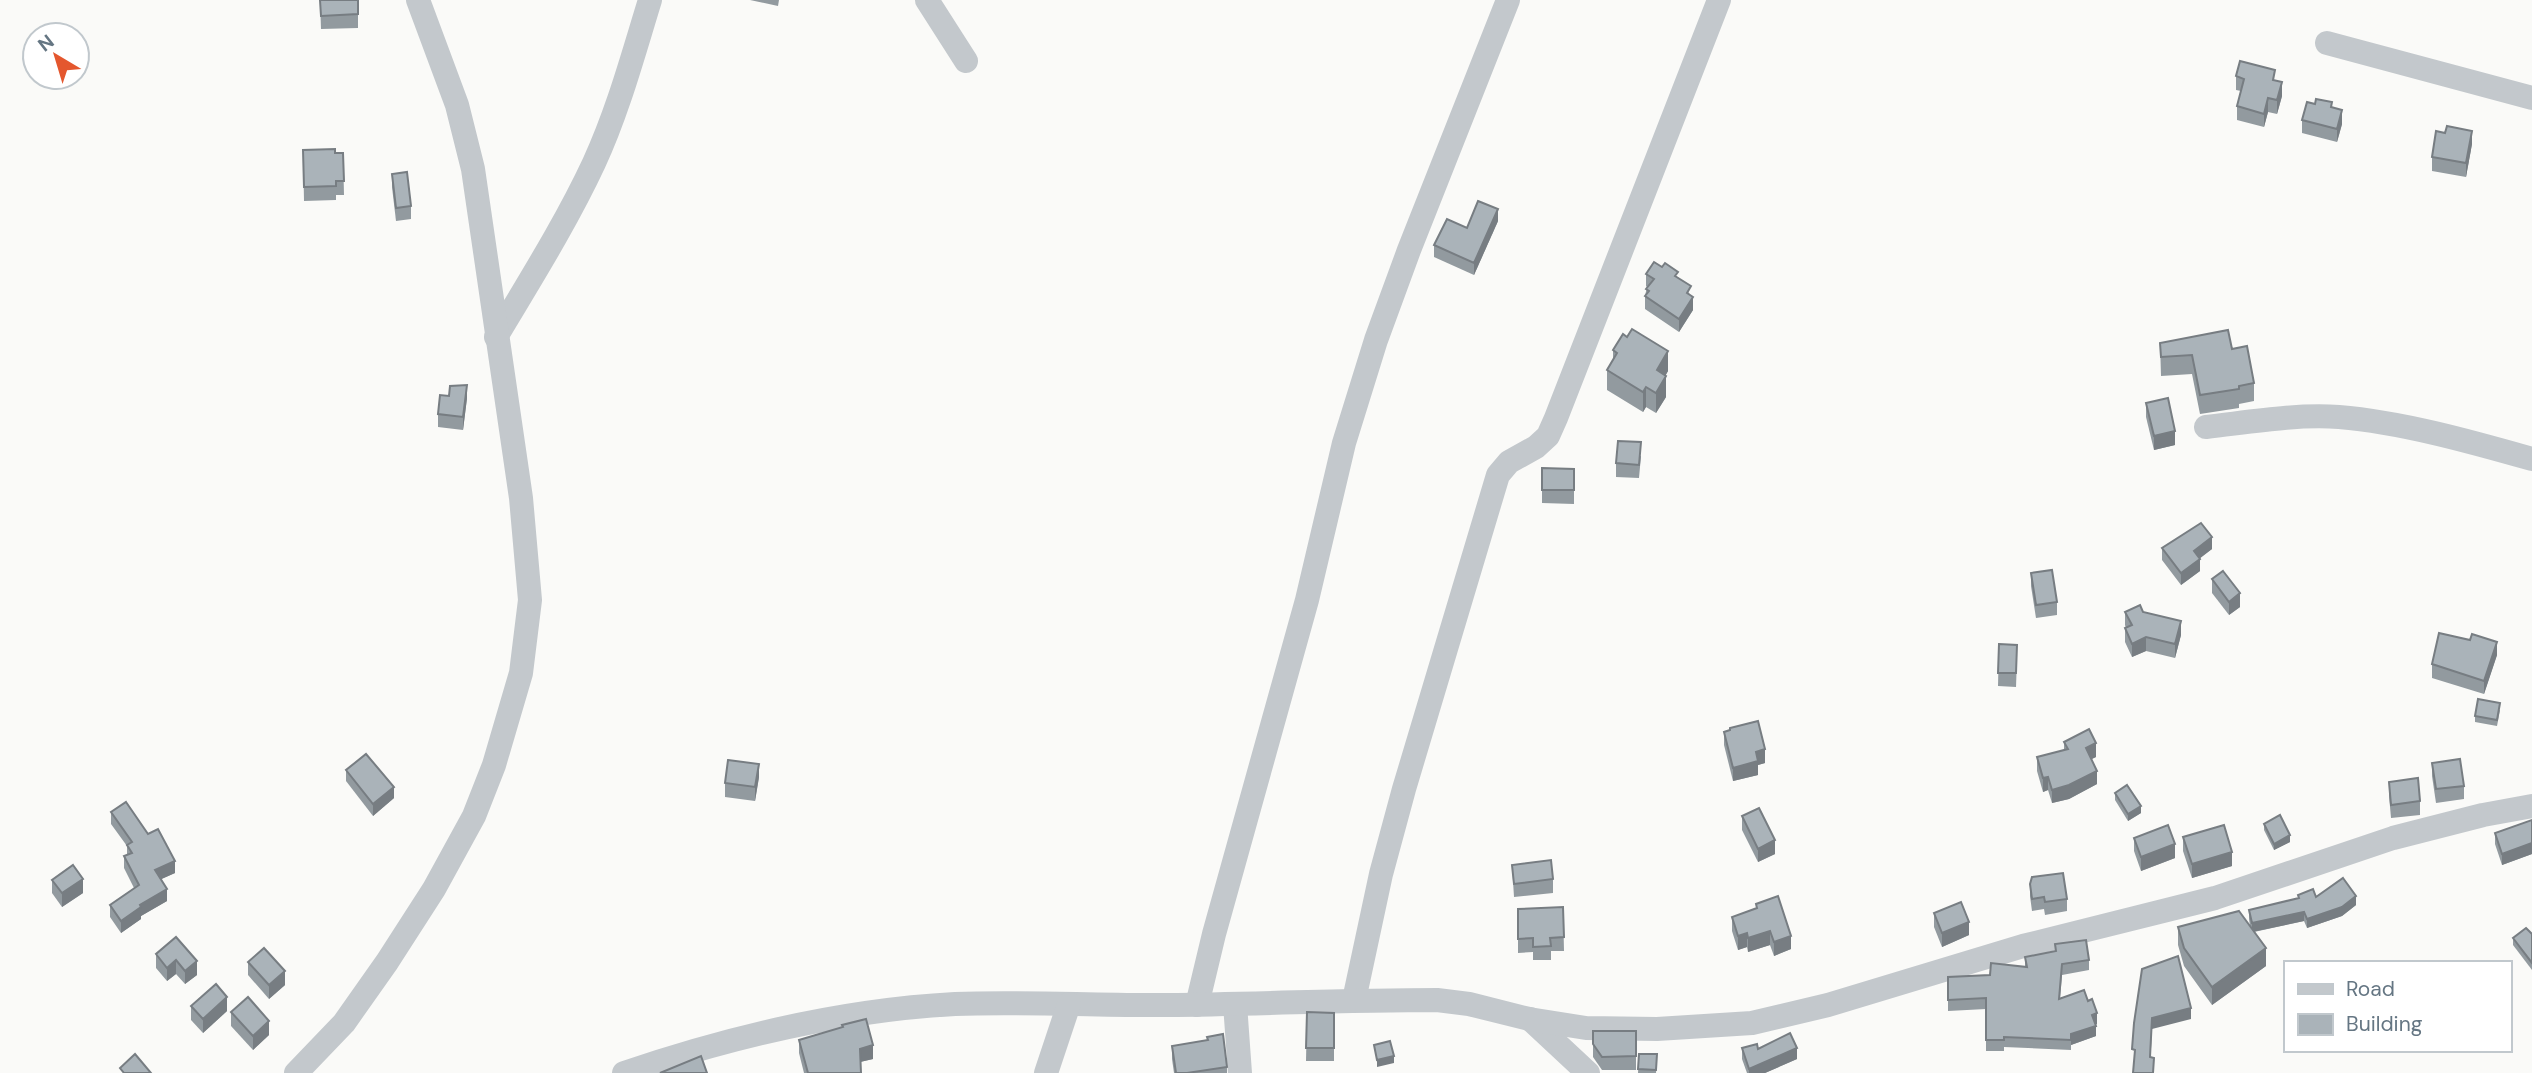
<svg xmlns="http://www.w3.org/2000/svg" width="2532" height="1073" viewBox="0 0 2532 1073" font-family="'DM Sans',sans-serif">
  <rect width="100%" height="100%" fill="#fafaf8"/>
  <g fill="none" stroke-linecap="round" stroke-linejoin="round">
    <!-- minor -->
    <g stroke="#c3c8cc" stroke-width="24">
      <path d="M927 0 966 61"/>
      <path d="M2327 43 2532 98"/>
      <path d="M496 337C530 280 566 223 594 163 618 111 633 55 650 0"/>
      <path d="M2206 427C2250 422 2295 414 2339 417 2401 422 2472 442 2532 459"/>
      <path d="M1354 1000 1381 874 1404 789 1498 475 1509 462 1536 447 1548 436 1556 418 1719 0"/>
      <path d="M1235 1004 1240 1073"/>
      <path d="M1197 1005 1214 934 1307 600 1344 443 1376 340 1409 250 1508 0"/>
      <path d="M1530 1019 1588 1073"/>
      <path d="M296 1073 344 1023 387 962 434 889 474 816 494 765 521 673 530 600 521 498 473 169 457 105 418 0"/>
      <path d="M624 1073C730 1037 842 1010 955 1004 1026 1001 1096 1006 1167 1005 1257 1004 1347 1000 1437 1000L1469 1004 1529 1019 1586 1028 1657 1029 1752 1023 1828 1005 2023 946 2215 898 2393 838 2483 815 2532 806"/>
      <path d="M1046 1073 1069 1004"/>
    </g>
  </g>
  <!-- wall -->
  <g fill="#929a9f">
    <path d="M320 0H358V28L321 29Z"/>
    <path d="M750 0H779L778 6Z"/>
    <path d="M2236 76 2275 81 2282 96 2277 114 2268 112 2264 127 2237 120V106L2241 91 2236 90Z"/>
    <path d="M2332 108 2342 124 2337 142 2302 133V120Z"/>
    <path d="M2445 133 2472 144 2466 177 2432 171V157Z"/>
    <path d="M303 150 335 153H343L344 195H336V200L304 201Z"/>
    <path d="M392 174 411 206V219L396 221 392 187Z"/>
    <path d="M1498 221 1474 275 1434 257V245L1467 228Z"/>
    <path d="M1646 274 1678 278 1691 296 1693 310 1679 332 1645 309V296L1647 287 1646 286Z"/>
    <path d="M2160 343 2232 349 2254 383V401L2239 404V408L2200 414 2192 374 2161 376Z"/>
    <path d="M1613 350 1668 371 1665 376 1666 397 1656 413 1646 407 1643 412 1607 390V370L1613 361Z"/>
    <path d="M467 398 463 430 438 427V414Z"/>
    <path d="M2146 403 2175 445 2154 450 2146 417Z"/>
    <path d="M1641 456 1639 478 1616 477V463Z"/>
    <path d="M1574 469V504L1542 503V490Z"/>
    <path d="M2162 548 2212 549 2199 558 2200 571 2181 585 2162 560Z"/>
    <path d="M2031 573 2057 602V615L2036 618 2031 586Z"/>
    <path d="M2212 579 2240 607 2229 615 2212 593Z"/>
    <path d="M2125 612H2143L2181 635 2175 658 2146 651 2132 657 2125 642V628H2126L2125 625Z"/>
    <path d="M2470 640 2497 655 2484 694 2432 678V664Z"/>
    <path d="M1999 644 2017 659 2016 687 1998 686Z"/>
    <path d="M2500 710 2497 726 2475 722V716Z"/>
    <path d="M1724 732 1765 763 1758 765V775L1733 781 1724 745Z"/>
    <path d="M2064 742 2096 757 2091 759 2097 784 2069 799 2052 803 2048 790 2043 792 2037 771V757L2064 750Z"/>
    <path d="M2432 763 2464 786V799L2436 803 2432 776Z"/>
    <path d="M346 770 394 798 373 816 346 781Z"/>
    <path d="M759 777 755 801 725 797V783Z"/>
    <path d="M2389 782 2420 801V815L2391 818 2389 795Z"/>
    <path d="M2115 793 2141 813 2128 821 2115 800Z"/>
    <path d="M111 812 175 873 161 879 167 901 141 916V919L121 933 110 917V905L134 888 124 868V856L127 855V846L111 824Z"/>
    <path d="M1742 816 1775 854 1758 862 1742 830Z"/>
    <path d="M2532 820V854L2502 865 2495 844V833Z"/>
    <path d="M2264 824 2290 842 2274 850 2264 830Z"/>
    <path d="M2183 837 2232 866 2192 878 2183 851Z"/>
    <path d="M2134 838 2175 858 2141 871 2134 851Z"/>
    <path d="M1512 865 1553 879V893L1514 897Z"/>
    <path d="M52 880 83 893 62 907 52 893Z"/>
    <path d="M2030 884 2067 899V911L2045 915 2044 909 2032 911 2030 896Z"/>
    <path d="M2298 895 2316 897 2356 905 2342 916 2307 928 2304 921 2254 932 2266 966 2212 1005 2184 966 2178 945V927L2250 926 2249 919V910L2298 898Z"/>
    <path d="M1756 904 1791 949 1774 956 1770 945 1748 952 1747 947 1738 950 1732 931V917L1756 908Z"/>
    <path d="M1563 907 1564 951H1551V960H1533V952L1518 953V909Z"/>
    <path d="M1934 913 1969 935 1942 947 1934 927Z"/>
    <path d="M2532 934V970L2513 945V938Z"/>
    <path d="M176 937 197 975 185 984 176 974 167 981 156 968V954Z"/>
    <path d="M2055 944 2089 960V970L2062 975 2060 999 2097 1024 2095 1025 2096 1036 2071 1045V1050L2004 1047V1051H1986V1009L1948 1011V977L1990 975 2025 967V957L2055 951Z"/>
    <path d="M248 962 285 985 269 999 248 975Z"/>
    <path d="M191 1006 227 1011 203 1033 191 1020Z"/>
    <path d="M231 1012 269 1035 253 1050 231 1026Z"/>
    <path d="M1307 1012 1334 1013V1061H1306Z"/>
    <path d="M842 1028 873 1059 860 1062 861 1073H804L799 1053V1040Z"/>
    <path d="M1593 1031H1636V1070H1602L1593 1057Z"/>
    <path d="M1172 1046 1227 1067V1073H1174L1172 1059Z"/>
    <path d="M1742 1048 1758 1049 1797 1059 1765 1073H1747L1742 1059Z"/>
    <path d="M1639 1054H1657L1656 1073H1638Z"/>
  </g>
  <!-- shaded-wall -->
  <g fill="#777d82">
    <path d="M2282 82V96L2277 114V100Z"/>
    <path d="M2268 98V112L2264 127V114Z"/>
    <path d="M2342 110V124L2337 142V129Z"/>
    <path d="M2472 131V144L2466 177V163Z"/>
    <path d="M1498 209V221L1474 275V263Z"/>
    <path d="M1693 297V310L1679 332V319Z"/>
    <path d="M1668 351V371L1657 391V370Z"/>
    <path d="M1666 376V397L1656 413V393Z"/>
    <path d="M467 385V398L463 430V417Z"/>
    <path d="M1646 387V407L1643 412V392Z"/>
    <path d="M2175 431V445L2154 450V436Z"/>
    <path d="M2212 537V549L2194 563V551Z"/>
    <path d="M2200 559V571L2181 585V573Z"/>
    <path d="M2240 593V607L2229 615V602Z"/>
    <path d="M2181 621V635L2175 658V644Z"/>
    <path d="M2146 637V651L2132 657V644Z"/>
    <path d="M2497 642V655L2484 694V681Z"/>
    <path d="M2096 743V757L2086 762V748Z"/>
    <path d="M1765 749V763L1758 765V775L1733 781V768L1756 752Z"/>
    <path d="M759 764V777L755 801V787Z"/>
    <path d="M2097 771V784L2069 799 2052 803V790Z"/>
    <path d="M2048 777V790L2043 792V778Z"/>
    <path d="M394 787V798L373 816V804Z"/>
    <path d="M2141 806V813L2128 821V814Z"/>
    <path d="M2290 835V842L2274 850V844Z"/>
    <path d="M1775 840V854L1758 862V849Z"/>
    <path d="M2532 843V854L2502 865V854Z"/>
    <path d="M2175 844V858L2141 871V857Z"/>
    <path d="M2232 852V866L2192 878V864Z"/>
    <path d="M175 861V873L155 882V870Z"/>
    <path d="M83 879V893L62 907V893Z"/>
    <path d="M167 889V901L141 916V919L121 933V921L140 905Z"/>
    <path d="M2356 896V905L2342 916 2307 928V919Z"/>
    <path d="M2304 912V921L2252 932V923Z"/>
    <path d="M1969 922V935L1942 947V933Z"/>
    <path d="M1770 931V945L1748 952V938Z"/>
    <path d="M1747 933V947L1738 950V936Z"/>
    <path d="M1791 936V949L1774 956V942Z"/>
    <path d="M2266 948V966L2212 1005V987Z"/>
    <path d="M176 960V974L167 981V968Z"/>
    <path d="M197 961V975L185 984V971Z"/>
    <path d="M285 971V985L269 999V985Z"/>
    <path d="M227 997V1011L203 1033V1019Z"/>
    <path d="M2191 1008V1019L2152 1029 2150 1068 2152 1018Z"/>
    <path d="M2097 1013V1024L2092 1026V1015Z"/>
    <path d="M269 1021V1035L253 1050V1036Z"/>
    <path d="M2096 1026V1036L2071 1045V1034Z"/>
    <path d="M873 1045V1059L860 1062V1049Z"/>
    <path d="M1797 1048V1059L1765 1073H1749V1069Z"/>
    <path d="M1394 1056V1063L1377 1067V1060Z"/>
  </g>
  <!-- building -->
  <g fill="#aab3b9" stroke="#777d82" stroke-width="2">
    <path d="M320 0H358V14L321 16Z"/>
    <path d="M2240 61 2275 70 2273 80 2282 82 2277 100 2268 98 2264 114 2237 106 2244 79 2236 76Z"/>
    <path d="M2316 99 2332 102 2331 107 2342 110 2337 129 2302 120 2307 102 2315 104Z"/>
    <path d="M2447 126 2472 131 2466 163 2432 157 2436 131 2445 133Z"/>
    <path d="M335 149V153H343L344 181H336V186L304 187 303 150Z"/>
    <path d="M407 172 411 206 396 208 392 174Z"/>
    <path d="M1478 201 1498 209 1474 263 1434 245 1447 219 1467 228Z"/>
    <path d="M1654 262 1662 267 1665 263 1678 272 1675 276 1691 286 1687 293 1693 297 1679 319 1645 296 1649 291 1646 289 1654 279 1646 274Z"/>
    <path d="M1632 329 1668 351 1657 370 1666 376 1656 393 1646 387 1643 392 1607 370 1617 353 1613 350 1623 334 1627 337Z"/>
    <path d="M2228 330 2232 349 2247 346 2254 383 2239 386V389L2200 395 2192 355 2161 357 2160 343Z"/>
    <path d="M467 385 463 417 438 414 440 395 449 396 450 386Z"/>
    <path d="M2168 398 2175 431 2154 436 2146 403Z"/>
    <path d="M1618 441 1641 442 1639 465 1616 463Z"/>
    <path d="M1542 468 1574 469V490H1542Z"/>
    <path d="M2201 523 2212 537 2194 551 2200 559 2181 573 2162 548Z"/>
    <path d="M2052 570 2057 602 2036 605 2031 573Z"/>
    <path d="M2223 571 2240 593 2229 602 2212 579Z"/>
    <path d="M2140 605 2143 612 2181 621 2175 644 2146 637 2132 644 2125 628 2132 625 2125 612Z"/>
    <path d="M2439 633 2470 640 2472 634 2497 642 2484 681 2432 664Z"/>
    <path d="M1999 644 2017 645 2016 673H1998Z"/>
    <path d="M2478 699 2500 703 2497 720 2475 716Z"/>
    <path d="M1758 721 1765 749 1756 752 1758 761 1733 768 1724 732 1730 730V728Z"/>
    <path d="M2089 729 2096 743 2086 748 2097 771 2069 785 2052 790 2048 777 2043 778 2037 757 2068 749 2064 742Z"/>
    <path d="M366 754 394 787 373 804 346 770Z"/>
    <path d="M2460 759 2464 786 2436 789 2432 763Z"/>
    <path d="M728 760 759 764 755 787 725 783Z"/>
    <path d="M2418 778 2420 801 2391 805 2389 782Z"/>
    <path d="M2127 785 2141 806 2128 814 2115 793Z"/>
    <path d="M126 802 148 834 158 829 175 861 155 870 167 889 140 905 141 907 121 921 110 905 139 885 124 856 132 853 127 845 132 842 111 812Z"/>
    <path d="M1759 808 1775 840 1758 849 1742 816Z"/>
    <path d="M2280 815 2290 835 2274 844 2264 824Z"/>
    <path d="M2532 820V843L2502 854 2495 833Z"/>
    <path d="M2168 825 2175 844 2141 857 2134 838Z"/>
    <path d="M2224 825 2232 852 2192 864 2183 837Z"/>
    <path d="M1551 860 1553 879 1514 884 1512 865Z"/>
    <path d="M73 865 83 879 62 893 52 880Z"/>
    <path d="M2063 873 2067 899 2045 902 2044 897 2032 899 2030 884 2032 877Z"/>
    <path d="M2343 878 2356 896 2342 907 2307 919 2304 912 2252 923 2249 910 2299 898 2298 895 2313 889 2316 897Z"/>
    <path d="M1778 896 1791 936 1774 942 1770 931 1748 938 1747 933 1738 936 1732 917 1757 908 1756 904Z"/>
    <path d="M1961 902 1969 922 1942 933 1934 913Z"/>
    <path d="M1563 907 1564 937 1550 938 1551 946 1533 947V938L1518 939V909Z"/>
    <path d="M2239 911 2266 948 2212 987 2184 948 2178 927Z"/>
    <path d="M2526 928 2532 934V963L2513 938Z"/>
    <path d="M176 937 197 961 185 971 176 960 167 968 156 954Z"/>
    <path d="M2086 940 2089 960 2062 964 2059 999 2084 990 2088 1001 2092 999 2097 1013 2092 1015 2096 1026 2071 1034V1040L2004 1037V1040H1986V998L1948 1000V977L1990 975 1991 963 2027 967 2025 957 2056 951 2055 944Z"/>
    <path d="M264 948 285 971 269 985 248 962Z"/>
    <path d="M2178 956 2191 1008 2152 1018 2150 1057 2154 1058 2153 1073H2133L2135 1050 2132 1049 2134 1023 2142 969Z"/>
    <path d="M216 984 227 997 203 1019 191 1006Z"/>
    <path d="M248 997 269 1021 253 1036 231 1012Z"/>
    <path d="M1307 1012 1334 1013V1048H1306Z"/>
    <path d="M866 1019 873 1045 860 1049 861 1073H808L799 1040 843 1027 842 1025Z"/>
    <path d="M1593 1031H1636V1056L1602 1057 1593 1044Z"/>
    <path d="M1790 1033 1797 1048 1749 1069 1742 1048 1757 1044 1758 1049Z"/>
    <path d="M1223 1034 1227 1067 1187 1073H1176L1172 1046 1208 1040 1207 1037Z"/>
    <path d="M1390 1041 1394 1056 1377 1060 1374 1045Z"/>
    <path d="M135 1054 151 1073H124L120 1068Z"/>
    <path d="M1639 1054H1657L1656 1070 1638 1069Z"/>
    <path d="M701 1056 707 1073H660Z"/>
  </g>
  <!-- legend -->
  <rect x="2284" y="961" width="228" height="91" fill="#ffffff" stroke="#c1c8cd" stroke-width="2"/>
  <rect x="2298" y="984" width="35" height="10" fill="#c3c8cc" stroke="#c1c8cd" stroke-width="2"/>
  <text x="2346" y="996" font-size="21" fill="#657683">Road</text>
  <rect x="2298" y="1014" width="35" height="21" fill="#aab3b9" stroke="#c1c8cd" stroke-width="2"/>
  <text x="2346" y="1031" font-size="21" fill="#657683">Building</text>
  <!-- north arrow -->
  <g transform="translate(56 56) rotate(322)"><circle r="33" fill="#ffffff" stroke="#c1c8cd" stroke-width="2"/>
  <path d="M0-5L12 26L0 18L-12 26Z" fill="#e4572e"/>
  <text y="-10" font-size="19" font-weight="bold" text-anchor="middle" fill="#657683">N</text>
  </g>
</svg>
